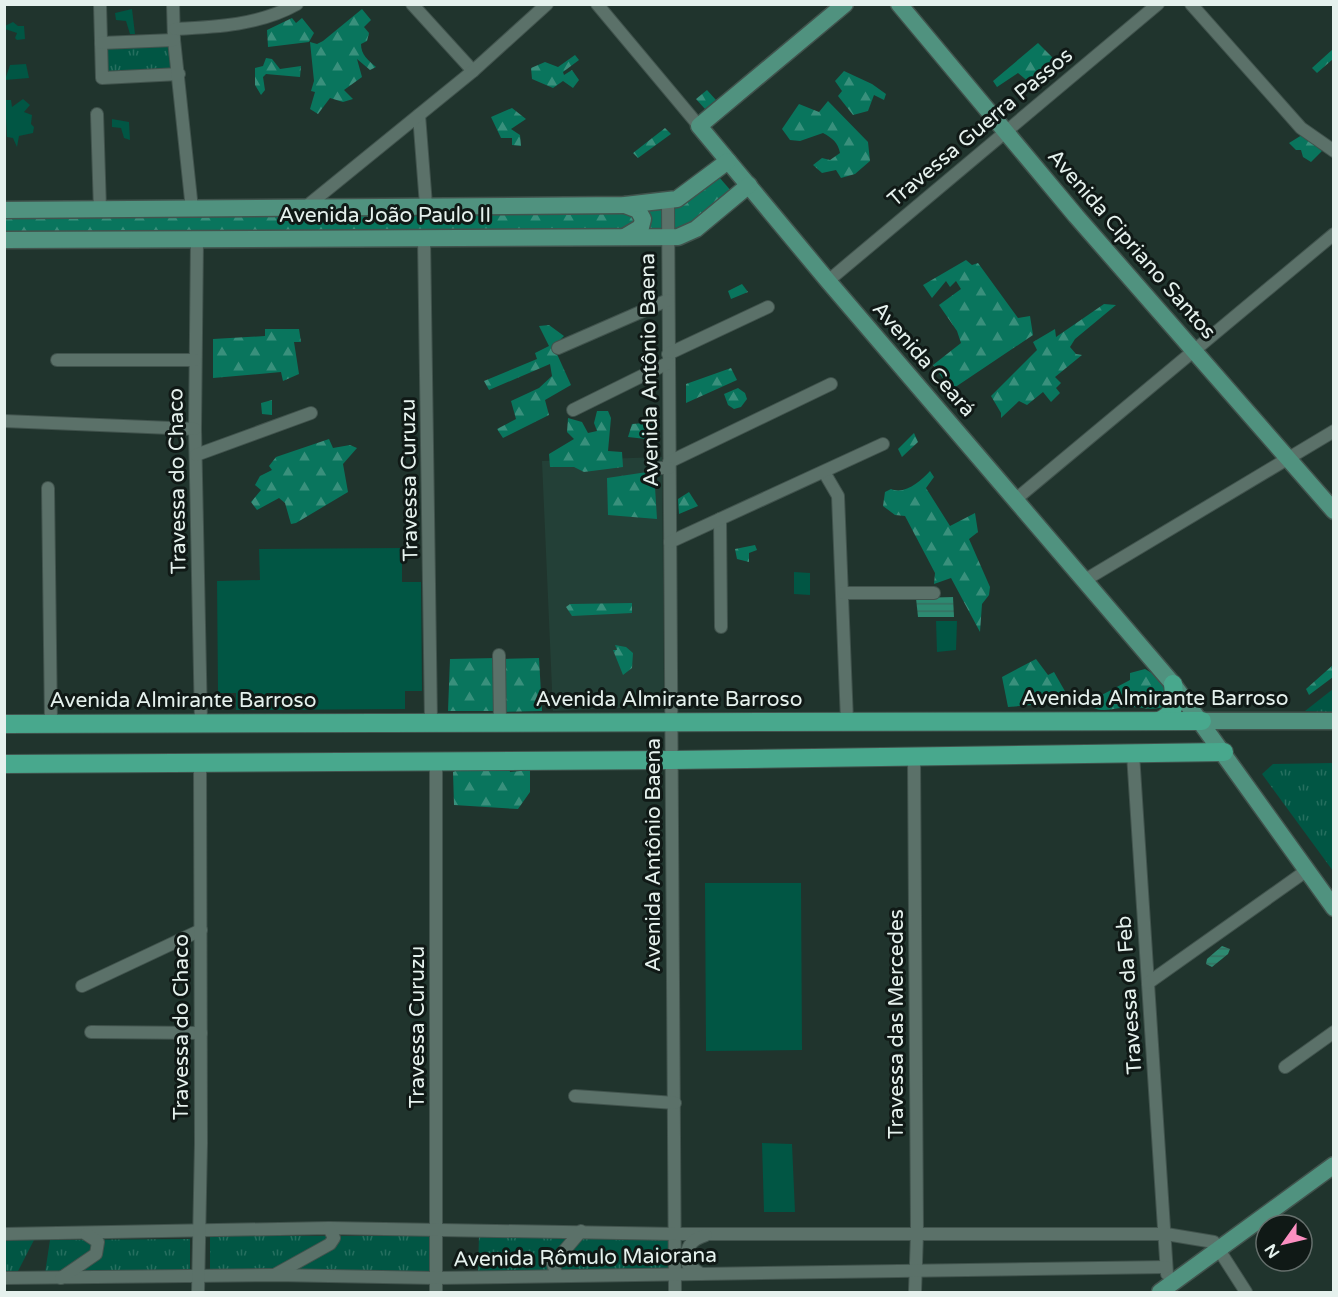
<svg xmlns="http://www.w3.org/2000/svg" width="1338" height="1297" viewBox="0 0 1338 1297" font-family="'Varela Round',sans-serif">
  <defs>
    <pattern id="forest-firs" width="22" height="20" patternUnits="userSpaceOnUse" patternTransform="scale(1.5)"><rect width="22" height="20" fill="#09755d"/><path d="M5 1l3.5 6h-7zM16 11l3.5 6h-7z" fill="#39907c"/></pattern>
    <pattern id="park-tufts" width="24" height="20" patternUnits="userSpaceOnUse" patternTransform="scale(1.5)"><rect width="24" height="20" fill="#015644"/><path d="M3 7l-1-3M5 7V3M7 7l1-3M15 17l-1-3M17 17v-4M19 17l1-3" fill="none" stroke="#266f5f"/></pattern>
    <pattern id="water-rules" width="6" height="5" patternUnits="userSpaceOnUse" patternTransform="scale(1.5)"><rect width="6" height="5" fill="#2d8a71"/><path d="M0 2.5h6" fill="none" stroke="#377060"/></pattern>
  </defs>
  <rect width="100%" height="100%" fill="#20342d"/>
  <!-- built -->
  <path fill="#234037" d="M662 457 664 706 553 711 542 461Z"/>
  <!-- grass -->
  <g fill="#015644">
    <path d="M132 9 135 34H130L126 21 116 20 115 13Z"/>
    <path d="M13 22 18 26H24L25 39 17 40 15 38 17 33 5 29V26Z"/>
    <path d="M26 64 29 78 5 80 10 65Z"/>
    <path d="M23 99 30 105 24 112 32 115 31 124 34 127 33 133 19 136 17 147 13 138 7 137 5 100H11L12 107Z"/>
    <path d="M112 119 129 122 130 140 124 138 121 128 112 127Z"/>
    <path d="M402 548V582H421L422 691H405V709L236 710V693H218L217 581 260 580 259 549Z"/>
    <path d="M794 572 810 573V595L794 594Z"/>
    <path d="M936 621H957L956 650 937 652Z"/>
    <path d="M705 883H801L802 1050 706 1051Z"/>
    <path d="M762 1143 792 1144 795 1212H764Z"/>
  </g>
  <!-- forest -->
  <g fill="url(#forest-firs)">
    <path d="M362 9 371 20 364 27 369 33 367 41 361 44C361 55 368 60 376 67L370 70 357 59 362 77 344 90 353 99 343 102 330 98 318 114 310 109 315 92 311 91 314 81 310 42 317 44 323 41Z"/>
    <path d="M292 18 296 23 302 18 314 33 309 42 268 47 267 30Z"/>
    <path d="M1038 43 1056 61 1030 83 1018 73 997 87 993 81Z"/>
    <path d="M1333 49V59L1317 73 1312 68Z"/>
    <path d="M575 55 579 60 563 72 564 75 572 70 579 80 573 88 563 81 553 88 532 79 531 68 545 62 558 67Z"/>
    <path d="M266 58 272 59 280 69 301 66 300 77 266 74 263 77 265 90 261 95 255 85V68L263 66Z"/>
    <path d="M844 71 872 84 886 94 884 100 874 95 868 111 853 115 838 96 842 91 835 81Z"/>
    <path d="M707 90 716 100 705 109 696 99Z"/>
    <path d="M828 101 868 142 870 161 855 174 841 178 836 170 822 173 813 165 822 158 830 160 840 153C838 142 832 138 823 133L800 141 790 140 782 129 799 104 819 112Z"/>
    <path d="M512 108 526 119 511 129 520 135 521 146 512 145V138H501L491 117Z"/>
    <path d="M665 128 671 134 638 158 633 153Z"/>
    <path d="M1302 135 1322 151 1311 162 1303 157 1301 150H1296L1289 143Z"/>
    <path d="M719 177 732 192 688 228 673 230V207Z"/>
    <path d="M641 208 664 210V233L643 228Z"/>
    <path d="M629 211 638 218 632 232 5 239 4 219Z"/>
    <path d="M966 260 972 265 978 263 1018 318 1030 316 1033 335 951 390 933 365 961 343 957 331 939 305 961 289 956 281 950 287 946 281 932 298 923 285Z"/>
    <path d="M742 284 748 292 731 299 728 291Z"/>
    <path d="M1104 304 1116 305 1075 339 1070 347 1076 354 1082 355 1055 377 1061 383 1056 388 1060 393 1051 402 1043 392 1027 405 1019 401 1001 418V413L991 396 1037 350 1033 342 1055 329 1056 337Z"/>
    <path d="M549 325 564 336 556 344 557 354 571 385 545 400 549 415 503 438 497 429 516 419 511 401 539 388 552 376 550 364 489 390 484 381 537 359 535 353 549 346 539 326Z"/>
    <path d="M265 329H299L301 342H294L299 374 283 381 281 372 213 378V339L265 336Z"/>
    <path d="M731 368 737 380 686 403V384Z"/>
    <path d="M738 388 745 393 747 399 741 407 734 409 728 405 724 394Z"/>
    <path d="M272 400V415L262 414 261 403Z"/>
    <path d="M597 411H608L611 418 608 451 622 452 623 467 584 472 574 467H550L549 454 574 439 567 432 568 418 582 422 588 433 597 431 594 423Z"/>
    <path d="M656 422 655 440 628 437 632 424Z"/>
    <path d="M914 433 918 442 902 457 898 449Z"/>
    <path d="M329 439 333 448 350 445 357 448 343 464 348 492 296 523 291 524 285 503 279 498 257 510 251 502 261 490 255 485 260 476 272 470 269 466 276 457Z"/>
    <path d="M654 471 657 519 608 515 607 478Z"/>
    <path d="M930 471 934 477 926 488 950 526 975 513 978 532 969 539 990 587 989 595 982 604 980 632 951 578 934 584 935 573 905 516 895 515 883 506 885 492 891 489C905 495 921 481 930 471Z"/>
    <path d="M689 492 698 506 679 514 678 499Z"/>
    <path d="M755 545 757 550 749 553V562L737 559 735 549Z"/>
    <path d="M632 603V613L572 616 566 607 570 604Z"/>
    <path d="M615 645 626 647 633 653 632 668 623 675 613 650H617Z"/>
    <path d="M497 658 496 711H448L450 659Z"/>
    <path d="M539 658 542 711 502 712 503 659Z"/>
    <path d="M1036 659 1048 675 1054 672 1066 693 1045 704 1008 707 1002 677Z"/>
    <path d="M1333 665V677L1309 695 1306 689Z"/>
    <path d="M1145 669 1167 682V705C1154 712 1143 707 1130 707 1117 707 1104 714 1092 707L1096 698 1130 680V673Z"/>
    <path d="M508 764 510 772 530 770V792L518 809 454 805 453 772 462 768Z"/>
  </g>
  <!-- park -->
  <g fill="url(#park-tufts)">
    <path d="M171 43 174 68 103 73 104 48Z"/>
    <path d="M1333 689V712L1305 711Z"/>
    <path d="M1333 763H1334L1333 871 1262 774 1273 764Z"/>
    <path d="M479 1235 669 1238 668 1272H478Z"/>
    <path d="M210 1236H431L429 1275 210 1272Z"/>
    <path d="M5 1239 34 1240 16 1275H5Z"/>
    <path d="M190 1239V1274L45 1273 50 1240Z"/>
  </g>
  <!-- water -->
  <g fill="url(#water-rules)">
    <path d="M953 597 954 617H918L916 598Z"/>
    <path d="M1222 946 1230 949 1228 954 1212 967 1206 964 1207 959Z"/>
  </g>
  <g fill="none" stroke-linecap="round" stroke-linejoin="round">
    <defs>
      <g id="minor">
        <path d="M100 4 102 78 179 74"/>
        <path d="M173 4 174 40 192 209"/>
        <path d="M412 4 473 71"/>
        <path d="M597 4 699 126"/>
        <path d="M1191 4 1301 128 1334 151"/>
        <path d="M175 29C217 27 260 25 297 4"/>
        <path d="M101 43 174 40"/>
        <path d="M97 114 100 210"/>
        <path d="M419 115 426 205"/>
        <path d="M668 202 675 1292"/>
        <path d="M307 206 473 71 547 4"/>
        <path d="M424 237 431 722"/>
        <path d="M197 239 195 429 201 722"/>
        <path d="M828 281 1158 4"/>
        <path d="M558 348 668 300"/>
        <path d="M668 354 768 307"/>
        <path d="M57 360H195"/>
        <path d="M573 410 668 363"/>
        <path d="M4 421 195 429"/>
        <path d="M196 455 311 413"/>
        <path d="M669 462 831 384"/>
        <path d="M655 468H669"/>
        <path d="M824 472 838 496 847 721"/>
        <path d="M48 488 51 723"/>
        <path d="M1016 499 1334 234"/>
        <path d="M720 519 721 627"/>
        <path d="M670 542 883 444"/>
        <path d="M1085 580 1334 431"/>
        <path d="M843 593H934"/>
        <path d="M499 655 500 723"/>
        <path d="M1133 754 1167 1274"/>
        <path d="M914 756 917 1233 915 1292"/>
        <path d="M436 761V1292"/>
        <path d="M1148 983 1306 871"/>
        <path d="M82 986 201 930"/>
        <path d="M91 1032 201 1033"/>
        <path d="M1285 1067 1334 1032"/>
        <path d="M575 1096 675 1103"/>
        <path d="M4 1234 329 1228 676 1234H1166L1214 1242 1246 1292"/>
        <path d="M276 1274 330 1244 334 1238 329 1228"/>
        <path d="M701 1274 688 1265C684 1248 690 1240 706 1235"/>
        <path d="M557 1276 553 1264 581 1231"/>
        <path d="M4 1278 275 1275 436 1278 1166 1267"/>
        <path d="M61 1278 96 1254 98 1242 86 1234"/>
        <path d="M198 1292 201 1143 200 762"/>
      </g>
      <g id="major">
        <path d="M845 4 699 126 828 281 1173 684 1334 908"/>
        <path d="M899 4 1076 216 1334 511"/>
        <path d="M625 205 638 210 643 219 641 227 626 236"/>
        <path d="M4 210 625 205 677 199 728 161"/>
        <path d="M4 240 678 237 696 229 749 185"/>
        <path d="M1202 721H1334"/>
        <path d="M1160 1292 1334 1165"/>
      </g>
      <g id="highway">
        <path d="M1159 721C1177 713 1175 702 1173 684"/>
        <path d="M4 724 1202 721"/>
        <path d="M4 764 672 760 1224 752"/>
      </g>
    </defs>
    <!-- minor casing -->
    <use href="#minor" stroke="#41534d" stroke-width="14"/>
    <!-- major casing -->
    <use href="#major" stroke="#41534d" stroke-width="19"/>
    <!-- highway casing -->
    <use href="#highway" stroke="#41534d" stroke-width="20"/>
    <!-- minor -->
    <use href="#minor" stroke="#5b7169" stroke-width="12"/>
    <!-- major -->
    <use href="#major" stroke="#50927f" stroke-width="16"/>
    <!-- highway -->
    <use href="#highway" stroke="#48a88d" stroke-width="18"/>
  </g>
  <g text-anchor="middle" stroke-width="6" stroke-linejoin="round" paint-order="stroke">
    <!-- street labels -->
    <g font-size="21" fill="#e5f1ed" stroke="#101916">
      <text transform="translate(980 127) rotate(-40)" y="7">Travessa Guerra Passos</text>
      <text x="385" y="222">Avenida João Paulo II</text>
      <text transform="translate(1132 244) rotate(49)" y="7">Avenida Cipriano Santos</text>
      <text transform="translate(924 359) rotate(49)" y="7">Avenida Ceará</text>
      <text transform="translate(649 370) rotate(-91)" y="7">Avenida Antônio Baena</text>
      <text transform="translate(409 480) rotate(-91)" y="7">Travessa Curuzu</text>
      <text transform="translate(177 481) rotate(-91)" y="7">Travessa do Chaco</text>
      <text x="1155" y="705">Avenida Almirante Barroso</text>
      <text x="669" y="706">Avenida Almirante Barroso</text>
      <text x="183" y="707">Avenida Almirante Barroso</text>
      <text transform="translate(653 855) rotate(-90)" y="7">Avenida Antônio Baena</text>
      <text transform="translate(1129 995) rotate(-94)" y="7">Travessa da Feb</text>
      <text transform="translate(896 1024) rotate(-90)" y="7">Travessa das Mercedes</text>
      <text transform="translate(181 1027) rotate(-90)" y="7">Travessa do Chaco</text>
      <text transform="translate(417 1027) rotate(-90)" y="7">Travessa Curuzu</text>
      <text transform="translate(585 1257) rotate(-1)" y="7">Avenida Rômulo Maiorana</text>
    </g>
  </g>
  <!-- border -->
  <rect width="1338" height="1297" fill="none" stroke="#e5f1ed" stroke-width="12"/>
  <!-- north arrow -->
  <g transform="translate(1284 1243) rotate(236)"><circle r="28" fill="#101916" stroke="#656f6c" stroke-width="1.5"/>
  <path d="M0-4.5L10 22L0 15L-10 22Z" fill="#fc8fc1"/>
  <text y="-9" font-size="16" font-weight="bold" text-anchor="middle" fill="#e5f1ed">N</text>
  </g>
</svg>
